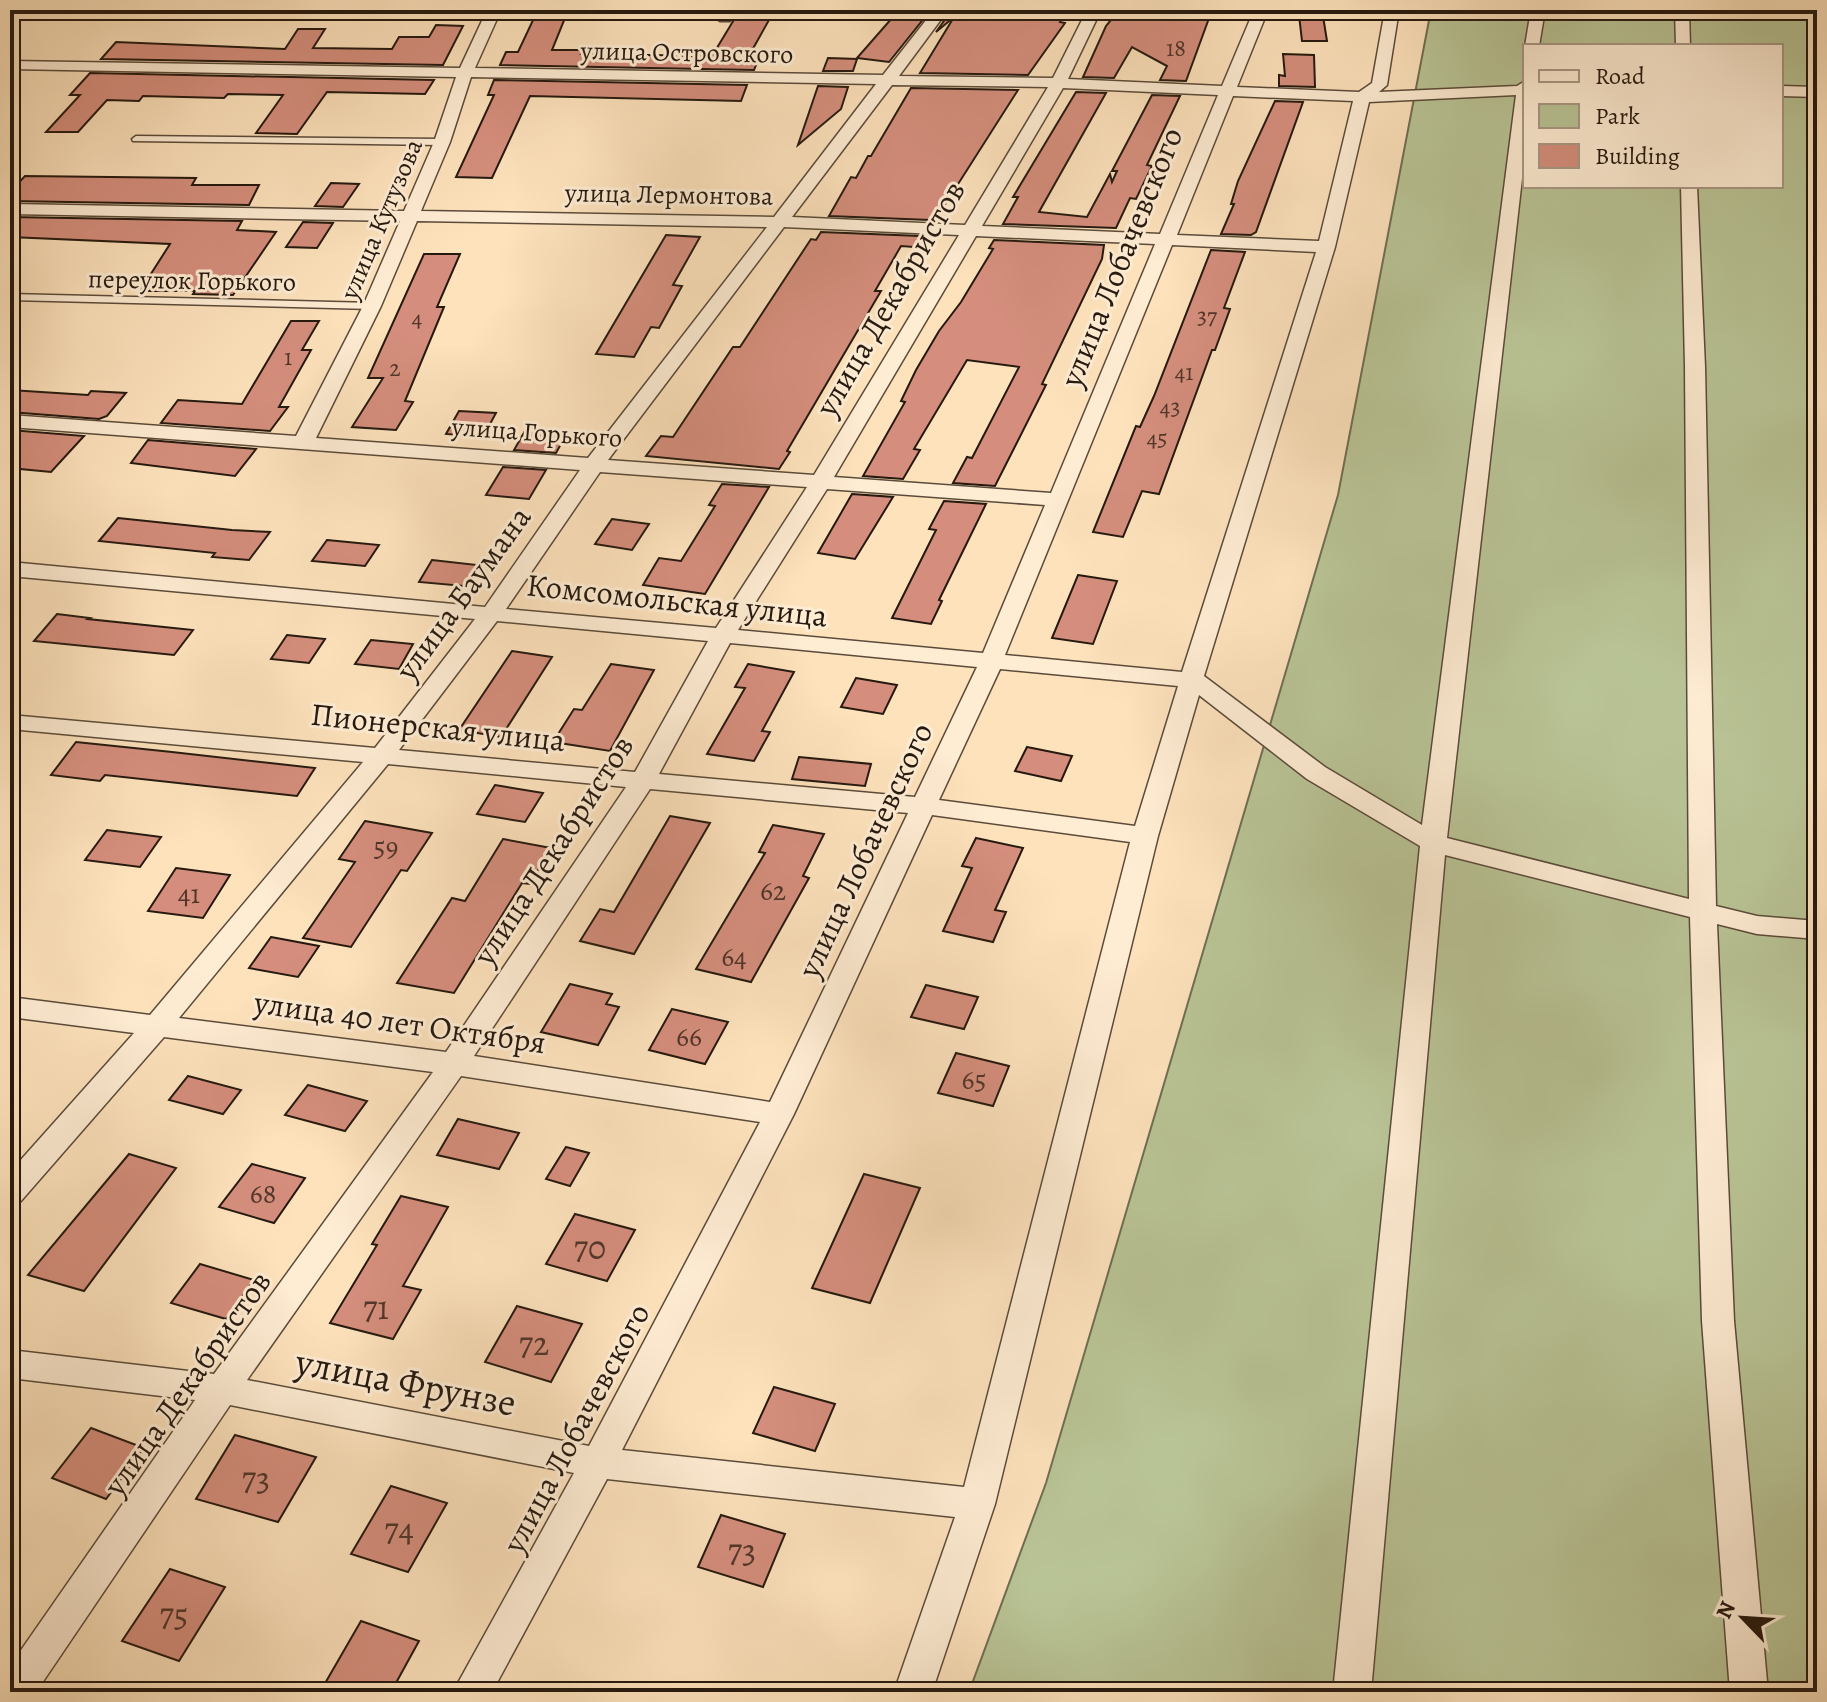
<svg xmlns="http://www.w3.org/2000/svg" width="1827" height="1702" viewBox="0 0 1827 1702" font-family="Alegreya,serif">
  <rect width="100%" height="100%" fill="#fde2bc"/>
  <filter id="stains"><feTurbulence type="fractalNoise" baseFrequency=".0025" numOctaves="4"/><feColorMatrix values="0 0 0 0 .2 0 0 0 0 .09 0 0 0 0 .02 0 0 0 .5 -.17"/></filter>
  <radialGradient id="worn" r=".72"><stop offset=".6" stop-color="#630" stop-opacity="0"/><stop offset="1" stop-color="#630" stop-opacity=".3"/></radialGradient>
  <!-- green -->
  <path fill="#b9c496" stroke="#6f6e52" stroke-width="2" fill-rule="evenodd" d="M1431 10H1817V1692H969L1046 1483 1338 495ZM1525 46H1781V186H1525Z"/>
  <!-- building -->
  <g fill="#d58e7d" stroke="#25190f" stroke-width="2">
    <path d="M899 10 929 12 889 62 857 58Z"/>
    <path d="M965 10 1033 17 1037 10H1066L1060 22 1065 23 1028 75 920 73 954 17 936 32 949 14 960 16Z"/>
    <path d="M1119 10 1176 16 1178 10H1212L1186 81 1160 80 1167 66 1132 47 1114 78 1083 77 1106 26Z"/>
    <path d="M1299 15 1323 16 1327 41H1302Z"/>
    <path d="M534 18H565L552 50H583L581 54 712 56 735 18 769 20 750 54 760 55 754 70 500 65 506 52H518Z"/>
    <path d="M436 25 463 26 443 65 101 59 116 42 285 49 298 29H325L313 48 392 49 399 37H429Z"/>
    <path d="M1283 54 1314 55 1315 87 1279 86V75L1285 76Z"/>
    <path d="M828 58 857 59 853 71H823Z"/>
    <path d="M90 73 434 80 425 94 327 92 297 134 256 133 283 95 228 94 224 98 143 96 139 101 107 100 78 132H46L80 95H70Z"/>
    <path d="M494 80 747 85 741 101 530 96 492 178 456 177 494 95H488Z"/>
    <path d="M818 86 848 87 841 109 798 145Z"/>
    <path d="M911 88 1018 90 939 214 934 213 930 220 829 216 851 177 856 178 868 156H871Z"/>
    <path d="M1076 92 1106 93 1039 212 1087 217 1110 174 1112 182 1117 171H1112L1152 95 1180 96 1147 165 1152 166 1136 199 1130 198 1116 228 1003 224 1018 197H1013Z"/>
    <path d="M1275 101 1303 102 1256 232 1251 235 1221 234 1234 204H1231L1238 181Z"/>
    <path d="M25 176 196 178 192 185H259L249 205 10 201V192Z"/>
    <path d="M331 183 359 184 343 207 315 206Z"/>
    <path d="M10 217 242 221 237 230 276 232 233 295 193 294 195 291H140L170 244 10 237Z"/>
    <path d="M303 222 333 223 317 248 286 247Z"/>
    <path d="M821 232 920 236 914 247 901 246 875 291H881L787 451 790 452 779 469 646 456 661 436 673 437 733 347H740L811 239 816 240Z"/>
    <path d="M666 235 700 237 673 285 682 286 659 328 651 327 634 357 596 354Z"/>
    <path d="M994 240 1104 245 1102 259 1042 384 1046 385 995 486 953 483 967 457 972 458 1019 367 967 360 914 449 920 450 903 479 863 476 905 402 901 401 916 370 939 331 961 302 993 249 989 248Z"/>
    <path d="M1211 250 1245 252 1224 308 1230 309 1215 350H1212L1159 494 1142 491 1123 537 1093 532 1136 426 1140 427 1154 396Z"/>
    <path d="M424 254H460L437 307H444L405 401 413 402 396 430 352 427 383 378H368Z"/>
    <path d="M291 321H319L302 350H311L279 407H288L270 431 161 423 178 400 242 404Z"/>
    <path d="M10 390 88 395 91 391 126 393 107 416 99 419 10 412Z"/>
    <path d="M459 411 496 413 483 437 446 434Z"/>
    <path d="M526 429 567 433 556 453 514 450Z"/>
    <path d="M10 430 84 436 51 472 10 468Z"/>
    <path d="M148 440 256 449 235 476 131 463Z"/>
    <path d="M503 467 546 470 529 499 486 495Z"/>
    <path d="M722 484 769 487 705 594 643 585 659 558 681 561 715 506 709 505Z"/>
    <path d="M852 494 893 497 855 559 818 553Z"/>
    <path d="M944 501 986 504 939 600 942 601 931 624 892 618 936 530 929 529Z"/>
    <path d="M118 518 232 530 270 532 249 560 212 557 215 553 99 541Z"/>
    <path d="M612 519 649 524 632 550 595 544Z"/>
    <path d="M327 540 379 545 365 566 312 561Z"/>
    <path d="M432 560 477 565 464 586 419 582Z"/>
    <path d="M1078 575 1117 581 1093 644 1052 638Z"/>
    <path d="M57 614 90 618 88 619 193 630 174 655 34 641Z"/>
    <path d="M287 635 325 639 309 663 271 659Z"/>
    <path d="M371 640 413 644 399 669 355 664Z"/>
    <path d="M512 651 552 657 501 737 459 730Z"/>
    <path d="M611 664 654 670 610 751 553 742 574 709 582 710Z"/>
    <path d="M748 664 794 672 762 731 770 732 754 761 707 754 745 688 735 687Z"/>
    <path d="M856 678 897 685 883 714 841 707Z"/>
    <path d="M76 742 172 752 315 768 297 796 105 775 100 781 51 775Z"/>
    <path d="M1027 747 1072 756 1061 781 1015 771Z"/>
    <path d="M799 757 871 764 865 786 792 779Z"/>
    <path d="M495 785 543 793 525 822 477 814Z"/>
    <path d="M670 816 710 823 634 954 580 941 600 909 614 912Z"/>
    <path d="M365 821 432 833 407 871 401 870 351 947 303 938 355 862 339 859Z"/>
    <path d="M773 825 824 834 803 876 809 878 751 982 696 969 765 853 759 852Z"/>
    <path d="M107 830 161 837 140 867 85 860Z"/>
    <path d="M976 838 1023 848 995 910 1006 912 993 942 943 931 972 868 962 866Z"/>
    <path d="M503 839 551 848 530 884 522 883 454 993 397 983 452 898 465 901Z"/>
    <path d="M176 868 230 875 203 918 148 911Z"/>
    <path d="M271 937 319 946 298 977 249 968Z"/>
    <path d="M570 984 612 994 606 1004 619 1007 598 1045 541 1032Z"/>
    <path d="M926 985 978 997 964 1029 911 1017Z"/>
    <path d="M672 1009 728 1022 705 1064 649 1050Z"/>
    <path d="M956 1053 1009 1066 993 1106 938 1093Z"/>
    <path d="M188 1076 241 1090 223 1114 169 1100Z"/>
    <path d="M308 1085 367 1101 345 1131 285 1115Z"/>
    <path d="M458 1119 519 1133 499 1169 437 1155Z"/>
    <path d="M566 1147 589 1153 570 1186 546 1179Z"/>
    <path d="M129 1154 176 1168 84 1291 28 1275Z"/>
    <path d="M252 1164 305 1178 274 1223 219 1207Z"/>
    <path d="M864 1174 920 1188 870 1303 812 1288Z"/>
    <path d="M401 1196 448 1207 403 1286 421 1290 393 1339 330 1323 377 1245 372 1244Z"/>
    <path d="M575 1214 635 1230 607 1281 546 1264Z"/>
    <path d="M200 1264 254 1280 226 1319 171 1303Z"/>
    <path d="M517 1306 582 1324 551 1382 485 1362Z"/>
    <path d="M774 1387 835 1404 815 1451 753 1433Z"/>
    <path d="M91 1428 144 1448 106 1499 52 1478Z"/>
    <path d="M235 1435 316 1457 278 1522 196 1499Z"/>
    <path d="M391 1486 447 1503 408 1572 351 1554Z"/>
    <path d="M721 1515 785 1534 763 1587 698 1567Z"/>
    <path d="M170 1569 225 1587 179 1661 122 1641Z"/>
    <path d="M361 1621 419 1641 391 1692H320Z"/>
  </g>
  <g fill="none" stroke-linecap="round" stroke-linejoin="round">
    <defs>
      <g id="service">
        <path d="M136 136 442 139 446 142 442 145 133 141 132 139Z"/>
        <path d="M10 294 372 303 377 306 372 309 10 300Z"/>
      </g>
      <g id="minor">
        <path d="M10 10H25L10 22Z"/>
        <path d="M487 10H501L475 68 883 75 934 10H948L899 76 1053 78 1087 10H1101L1068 79 1222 86 1254 10H1268L1237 87 1359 92 1372 83 1385 10H1399L1387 85 1379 92 1517 86 1525 81V152L1447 838 1689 899 1685 367 1681 186H1697L1705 367 1716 906 1757 916 1817 921V939L1757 934 1717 924 1734 1321 1768 1692H1730L1702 1321 1690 917 1445 855 1371 1692H1333L1420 846 1307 779 1199 695 1158 836 995 1504 932 1692H894L955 1517 607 1479 492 1692H453L574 1473 230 1405 36 1692H10V1666L195 1400 10 1378V1350L214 1374 433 1072 164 1037 21 1201 10 1205V1172L134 1033 10 1017V997L150 1015 363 762 10 729V715L375 748 475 619 10 576V562L485 607 580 470 10 427V415L296 436 363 306 400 221 10 214V204L404 211 434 142 456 77 10 69V61L460 68ZM471 77 876 84 774 217 421 211 450 142ZM892 85 1048 87 965 225 792 217ZM1063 88 1218 95 1160 234 982 226ZM1516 95 1422 825 1325 767 1204 676 1335 247 1369 102ZM1233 96 1353 101 1319 241 1177 235ZM417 221 767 227 588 458 316 438 381 306ZM784 227 959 235 814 475 608 460ZM976 236 1155 244 1051 493 834 477ZM1172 245 1316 252 1182 672 1005 655ZM600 472 807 487 716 628 506 609ZM827 489 1045 505 983 653 738 630ZM497 621 708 641 635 772 399 750ZM730 643 977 667 915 797 659 774ZM1000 669 1178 686 1135 826 939 800ZM388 764 626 787 446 1052 179 1018ZM650 789 908 813 770 1102 474 1056ZM932 815 1130 842 964 1487 622 1450 794 1114ZM461 1076 760 1122 589 1446 247 1380Z"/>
        <path d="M704 10H721L732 18 730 21H720Z"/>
        <path d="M1531 10H1545L1539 46H1525Z"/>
        <path d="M1675 10H1689L1690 46H1676Z"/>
        <path d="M1781 86 1817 87V97L1781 96Z"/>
      </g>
    </defs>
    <!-- service casing -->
    <use href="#service" stroke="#5b4b3a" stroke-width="3"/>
    <!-- minor casing -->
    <use href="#minor" stroke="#5b4b3a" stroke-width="3"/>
    <!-- service -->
    <use href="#service" fill="#feecd3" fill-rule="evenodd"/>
    <!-- minor -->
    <use href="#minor" fill="#feecd3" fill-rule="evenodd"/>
  </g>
  <g text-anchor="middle" stroke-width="6" stroke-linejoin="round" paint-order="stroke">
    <!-- far-number labels -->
    <g font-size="24" fill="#51362a">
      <text x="1176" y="56">18</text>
      <text x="1207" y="324">37</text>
      <text x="417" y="326">4</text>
      <text x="288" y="365">1</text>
      <text x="395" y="376">2</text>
      <text x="1184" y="380">41</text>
      <text x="1170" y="415">43</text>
      <text x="1157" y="446">45</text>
    </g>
    <!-- far-street labels -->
    <g font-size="26" fill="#25190f" stroke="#feecd3">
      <text transform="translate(687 52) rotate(1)" y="9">улица Островского</text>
      <text transform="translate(669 194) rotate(1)" y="9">улица Лермонтова</text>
      <text transform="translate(381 219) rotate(-67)" y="9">улица Кутузова</text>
      <text transform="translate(192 280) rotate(1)" y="9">переулок Горького</text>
      <text transform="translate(537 432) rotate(4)" y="9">улица Горького</text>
    </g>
    <!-- number labels -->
    <g font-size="28" fill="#51362a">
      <text x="386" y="856">59</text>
      <text x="773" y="900">62</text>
      <text x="189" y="903">41</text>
      <text x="734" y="966">64</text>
      <text x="689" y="1046">66</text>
      <text x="974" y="1089">65</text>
      <text x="263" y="1203">68</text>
    </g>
    <!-- street labels -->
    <g font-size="32" fill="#25190f" stroke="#feecd3">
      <text transform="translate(1121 257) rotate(-68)" y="11">улица Лобачевского</text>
      <text transform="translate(890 298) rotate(-60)" y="11">улица Декабристов</text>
      <text transform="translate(463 593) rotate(-54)" y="11">улица Баумана</text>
      <text transform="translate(677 600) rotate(6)" y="11">Комсомольская улица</text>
      <text transform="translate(438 727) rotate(6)" y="11">Пионерская улица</text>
      <text transform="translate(553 850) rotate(-57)" y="11">улица Декабристов</text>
      <text transform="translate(865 850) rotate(-65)" y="11">улица Лобачевского</text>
      <text transform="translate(400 1022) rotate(8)" y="11">улица 40 лет Октября</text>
      <text transform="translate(187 1383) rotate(-55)" y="11">улица Декабристов</text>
      <text transform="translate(576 1428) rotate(-62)" y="11">улица Лобачевского</text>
    </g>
    <!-- near-number labels -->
    <g font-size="34" fill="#51362a">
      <text x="590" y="1259">70</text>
      <text x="376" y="1319">71</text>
      <text x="534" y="1355">72</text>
      <text x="256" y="1490">73</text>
      <text x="399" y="1541">74</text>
      <text x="742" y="1562">73</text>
      <text x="174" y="1626">75</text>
    </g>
    <!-- near-street labels -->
    <g font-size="38" fill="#25190f" stroke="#feecd3">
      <text transform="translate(406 1382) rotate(11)" y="13">улица Фрунзе</text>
    </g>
  </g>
  <!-- margin -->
  <rect width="1827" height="1702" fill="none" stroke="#fde2bc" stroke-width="40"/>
  <rect x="12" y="12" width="1803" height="1678" fill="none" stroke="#25190f" stroke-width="4"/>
  <rect x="20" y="20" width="1787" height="1662" fill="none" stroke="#25190f" stroke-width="2"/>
  <!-- legend -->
  <rect x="1523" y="44" width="260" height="144" fill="#feecd3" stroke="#a79885" stroke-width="2"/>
  <rect x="1539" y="70" width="40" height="12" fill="#feecd3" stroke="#a79885" stroke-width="2"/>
  <text x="1595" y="84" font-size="24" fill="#25190f">Road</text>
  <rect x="1539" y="104" width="40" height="24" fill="#b9c496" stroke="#a79885" stroke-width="2"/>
  <text x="1595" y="124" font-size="24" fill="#25190f">Park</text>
  <rect x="1539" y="144" width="40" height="24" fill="#d58e7d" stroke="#a79885" stroke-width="2"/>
  <text x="1595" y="164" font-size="24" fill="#25190f">Building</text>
  <!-- north arrow -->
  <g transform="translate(1743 1618) rotate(295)" stroke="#feecd3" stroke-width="6" paint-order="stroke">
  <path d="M0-6L14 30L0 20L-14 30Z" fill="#25190f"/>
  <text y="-12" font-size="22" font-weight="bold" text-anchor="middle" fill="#25190f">N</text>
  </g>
  <rect width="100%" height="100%" filter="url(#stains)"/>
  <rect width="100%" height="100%" fill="url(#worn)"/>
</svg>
